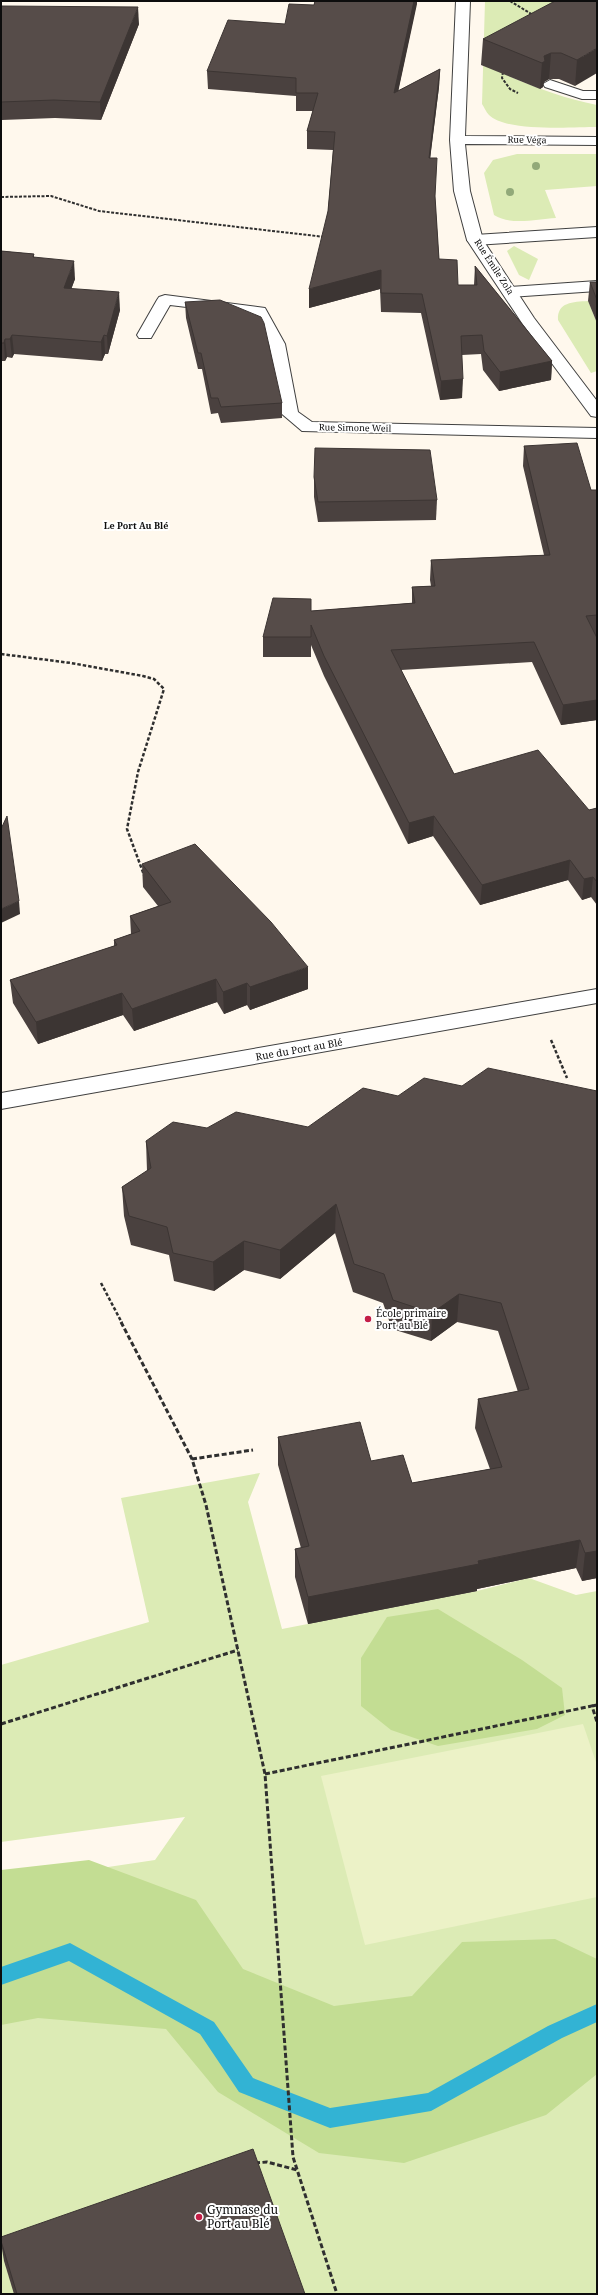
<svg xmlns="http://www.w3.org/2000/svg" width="598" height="2295" viewBox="0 0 598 2295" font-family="'Noto Serif',serif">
  <rect width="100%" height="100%" fill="#fff8ed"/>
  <!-- green -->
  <g fill="#dcebb5">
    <path d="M485 1H597L511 77C539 89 567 99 597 105V127C572 127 506 132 489 115 486 112 484 107 482 104Z"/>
    <path d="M517 154H597V186L545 190 556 218C537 219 511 226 494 215L484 173 493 160Z"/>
    <path d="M514 246 538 259 529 280 519 275 507 251Z"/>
    <path d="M588 301 597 323V371L591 373 558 320C557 302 573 302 588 301Z"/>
    <path d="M260 1473 248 1502 282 1629 477 1591 529 1578 576 1595 597 1591V2294H1V1883L155 1860 185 1817 1 1842V1665L149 1622 121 1498Z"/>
  </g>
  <!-- forest -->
  <g fill="#c3dd93">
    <path d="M438 1609 522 1660 562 1688 565 1715 537 1729 438 1746 391 1730 361 1706V1658L387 1617Z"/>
    <path d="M89 1860 196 1900 243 1969 334 2006 412 1996 462 1942 555 1939 597 1959V2074L546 2115 404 2163 319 2153 218 2092 166 2029 38 2018 1 2025V1870Z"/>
  </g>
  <!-- pitch -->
  <path fill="#ecf2c7" d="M583 1724 597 1765V1897L365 1945 321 1776Z"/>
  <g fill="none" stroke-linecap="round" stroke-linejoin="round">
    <!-- stream -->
    <path fill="#32b3d4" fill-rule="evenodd" d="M70 1943 214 2022 253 2078 330 2108 428 2093 548 2026 597 2004V2022L562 2038 431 2111 330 2128 239 2092 200 2034 69 1961 1 1985V1967Z"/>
    <defs>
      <g id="lane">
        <path d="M550 80 583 91H597V99H582L545 87 543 84Z"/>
        <path d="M597 227V237L475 245 470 243 467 240 470 237 475 235Z"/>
        <path d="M597 281V291L510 297 504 295 502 292 504 289 510 287Z"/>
      </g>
      <g id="street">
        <path d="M456 1H470L465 136 597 137V145L465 144 470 191 483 240 534 318 597 401V417L591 416 522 323 467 240 454 191 450 140Z"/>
        <path d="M165 295 265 308 285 344 298 412 312 422 597 428V438L302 431 282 414 269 344 253 315 170 305 151 338H139L137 335 157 300 159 297Z"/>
        <path d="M597 989V1003L1 1109V1093Z"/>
      </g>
    </defs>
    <!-- lane casing -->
    <use href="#lane" stroke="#404040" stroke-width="2"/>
    <!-- street casing -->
    <use href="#street" stroke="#404040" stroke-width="2"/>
    <!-- path-far2 -->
    <g stroke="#2f2f2f" stroke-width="2" stroke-dasharray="3 1.5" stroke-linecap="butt">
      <path d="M510 1 533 15"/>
      <path d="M503 72 502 78 510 89 518 93"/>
      <path d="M1 197 51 196 99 211 325 237"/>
    </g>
    <!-- path-far1 -->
    <g stroke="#2f2f2f" stroke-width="2.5" stroke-dasharray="3.5 2" stroke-linecap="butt">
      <path d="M1 654 71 663 143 676 154 679 164 689 138 772 127 829 144 875"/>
      <path d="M551 1040 567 1078"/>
      <path d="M101 1283 122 1323"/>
    </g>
    <!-- path -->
    <g stroke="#2f2f2f" stroke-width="3" stroke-dasharray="5 2.5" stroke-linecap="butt">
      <path d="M121 1322 192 1459 206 1505 265 1774 293 2157 337 2294"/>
      <path d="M192 1459 253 1450"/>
      <path d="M592 1706 597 1705"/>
      <path d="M1 1724 238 1650"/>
      <path d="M265 1774 592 1706 597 1722"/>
      <path d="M255 2163 267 2162 297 2170"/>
    </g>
    <!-- lane -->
    <use href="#lane" fill="#fff" fill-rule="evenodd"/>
    <!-- street -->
    <use href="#street" fill="#fff" fill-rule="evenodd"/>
  </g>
  <!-- trees -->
  <g fill="#92a979">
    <circle cx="536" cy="166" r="4"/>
    <circle cx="510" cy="192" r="4"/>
  </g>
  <!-- wall -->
  <g fill="#4a413f">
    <path d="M315 1H417L398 91 440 69 439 87 430 158 435 198 439 259 458 285H474L475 266 552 361 551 380 499 391 483 370 481 354 462 355V398L440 400 421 313 381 312 380 289 309 308 328 211 333 150 307 149V131L313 111H296V96L208 89 207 71 285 24 314 5Z"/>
    <path d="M597 1 575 86 559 79H549L544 82 543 87 540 89 481 65 483 39Z"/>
    <path d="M1 6 139 24 101 120 55 118 2 120 1 133Z"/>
    <path d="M1 251 34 254V257L75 279 71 289 120 310 108 354H105L102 361 14 354 12 358 7 357 5 361H1Z"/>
    <path d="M590 282H597V323L588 301Z"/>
    <path d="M185 302 282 403V418L221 423 218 413 211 414 202 369H198L186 318Z"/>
    <path d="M524 446 591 490H597V635H596L597 638V720L561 725 532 662 401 670 454 774 589 810 597 808V905L591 897 582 900 568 880 480 905 433 836 408 844 324 676 311 645V657H263V637L311 611 412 603V587L431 586 430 580 431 560 544 555 523 466Z"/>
    <path d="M314 477 437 500 436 520 318 522 314 497Z"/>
    <path d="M142 864 308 989 250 1010 247 1005 224 1014 217 1002 134 1031 123 1015 38 1044 13 1003 10 980 114 946V940L131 934 130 916 158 906 143 887Z"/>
    <path d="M462 1086 597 1091V1578L582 1581 576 1568 477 1589V1591L308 1624 295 1577V1549L301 1548 278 1465V1437L371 1461 412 1483 490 1469 475 1428 478 1399 518 1392 498 1331 457 1322 431 1341 392 1329 383 1303 353 1292 335 1233 280 1279 244 1270 214 1291 174 1281 169 1255 131 1245 124 1216 122 1187 147 1171 146 1141 207 1128 308 1127 398 1096Z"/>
    <path d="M1 2237 305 2294H14L4 2261 1 2243Z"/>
  </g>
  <!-- shaded-wall -->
  <g fill="#3c3533">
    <path d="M414 1H417V4L394 111V93Z"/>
    <path d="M138 7 139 24 101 120 100 102Z"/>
    <path d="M597 48V73L575 86 577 60Z"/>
    <path d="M551 53 549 79 544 82 543 87 540 89 542 63 544 56Z"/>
    <path d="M440 69 439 87 428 176 429 158Z"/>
    <path d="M1 107 2 120 1 133Z"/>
    <path d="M74 261 75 279 65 306 64 288Z"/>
    <path d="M381 270 380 289 309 308V289Z"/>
    <path d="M119 292 120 310 108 354 107 336Z"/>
    <path d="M12 335 14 354 12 358 10 339Z"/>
    <path d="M104 335 105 354 102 361 101 342Z"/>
    <path d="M5 339 7 357 5 361 4 343Z"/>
    <path d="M552 361 551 380 499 391 500 372Z"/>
    <path d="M463 379 462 398 440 400 441 381Z"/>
    <path d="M597 700V720L561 725 563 705Z"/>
    <path d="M434 816 433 836 408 844 409 823Z"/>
    <path d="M570 860 568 880 480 905 482 885Z"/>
    <path d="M593 877 591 897 582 900 584 879Z"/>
    <path d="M19 901 20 914 1 923V909Z"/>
    <path d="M308 967V989L250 1010V987Z"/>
    <path d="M216 979 217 1002 134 1031 132 1009Z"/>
    <path d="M247 983V1005L224 1014 223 992Z"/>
    <path d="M122 993 123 1015 38 1044 36 1022Z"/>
    <path d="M336 1204 335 1233 280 1279V1250Z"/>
    <path d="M244 1241V1270L214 1291 213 1262Z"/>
    <path d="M459 1294 457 1322 431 1341 432 1313Z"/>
    <path d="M580 1540 576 1568 477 1589V1591L308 1624V1597Z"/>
    <path d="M597 1551V1578L582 1581 585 1553Z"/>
  </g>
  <!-- building -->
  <g fill="#564c49" stroke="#3c3533">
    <path d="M315 1H414L394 93 440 69 429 158H437L435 196 439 259 457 260 458 285H477L475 266 552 361 500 372 484 351 482 335 461 336 463 379 441 381 422 294 381 293V270L309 289 328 211 335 132 307 131 318 93H296V78L207 71 228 20 285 24 289 4 314 5Z"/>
    <path d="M555 1H597V48L577 60 561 53H551L544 56 545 61 542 63 483 39Z"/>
    <path d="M1 6 138 7 100 102 54 100 1 102Z"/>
    <path d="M1 251 34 254 33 257 74 261 64 288 119 292 107 336 104 335 101 342 12 335 10 339H5L4 343H1Z"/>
    <path d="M590 282H597V300Z"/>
    <path d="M220 300 261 317 264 323 282 403 221 407 218 398H211L201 353H198L185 302Z"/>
    <path d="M577 443 591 490H597V615L586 616 597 638V700L563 705 534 642 391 650 454 774 538 750 589 810 597 808V882L593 877 584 879 570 860 482 885 434 816 409 823 324 656 311 625V637H263L273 598 311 599V611L415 603 412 587 435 586 431 560 550 555 524 446Z"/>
    <path d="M315 448 430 450 437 500 318 502 314 477Z"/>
    <path d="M7 816 19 901 1 909V829Z"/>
    <path d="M195 844 271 922 308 967 250 987 247 983 223 992 216 979 132 1009 122 993 36 1022 10 980 117 945 114 940 140 931 130 916 171 902 142 864Z"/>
    <path d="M488 1068 597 1091V1551L585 1553 580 1540 478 1561 479 1564 308 1597 295 1549 309 1546 278 1437 360 1422 371 1461 403 1455 412 1483 502 1467 478 1399 529 1389 501 1303 459 1294 432 1313 393 1300 384 1274 354 1264 336 1204 280 1250 244 1241 213 1262 173 1253 167 1227 129 1216 122 1187 151 1168 146 1141 173 1122 207 1128 236 1112 308 1127 363 1088 398 1096 424 1078 462 1086Z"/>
    <path d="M253 2149 305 2294H17L1 2241V2237Z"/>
  </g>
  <!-- markers -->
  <g fill="#c41e46" stroke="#fff" stroke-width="1.5">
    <circle cx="368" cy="1319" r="4"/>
    <circle cx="199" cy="2217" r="4"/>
  </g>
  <g text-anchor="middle" stroke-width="4" stroke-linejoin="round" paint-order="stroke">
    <!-- far-street labels -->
    <g font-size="9" fill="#0d0d0d" stroke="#fff">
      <text transform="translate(527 140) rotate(1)" y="3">Rue Véga</text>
      <text transform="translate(494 267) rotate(57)" y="3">Rue Émile Zola</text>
      <text transform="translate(355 428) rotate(1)" y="3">Rue Simone Weil</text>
    </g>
    <!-- far-neighbourhood labels -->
    <g font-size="9" font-weight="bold" fill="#0d0d0d" stroke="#fff">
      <text x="136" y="529">Le Port Au Blé</text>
    </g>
    <!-- street labels -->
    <g font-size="10" fill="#0d0d0d" stroke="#fff">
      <text transform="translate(299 1049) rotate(-10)" y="4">Rue du Port au Blé</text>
    </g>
    <!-- poi labels -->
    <g font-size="10" fill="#0d0d0d" stroke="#fff" text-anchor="start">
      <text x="376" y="1317">École primaire<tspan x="376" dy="12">Port au Blé</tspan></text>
    </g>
    <!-- near-poi labels -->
    <g font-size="12" fill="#0d0d0d" stroke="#fff" text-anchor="start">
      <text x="207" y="2214">Gymnase du<tspan x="207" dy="14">Port au Blé</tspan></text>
    </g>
  </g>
  <!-- border -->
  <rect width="598" height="2295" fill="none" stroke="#0d0d0d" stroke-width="4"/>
</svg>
